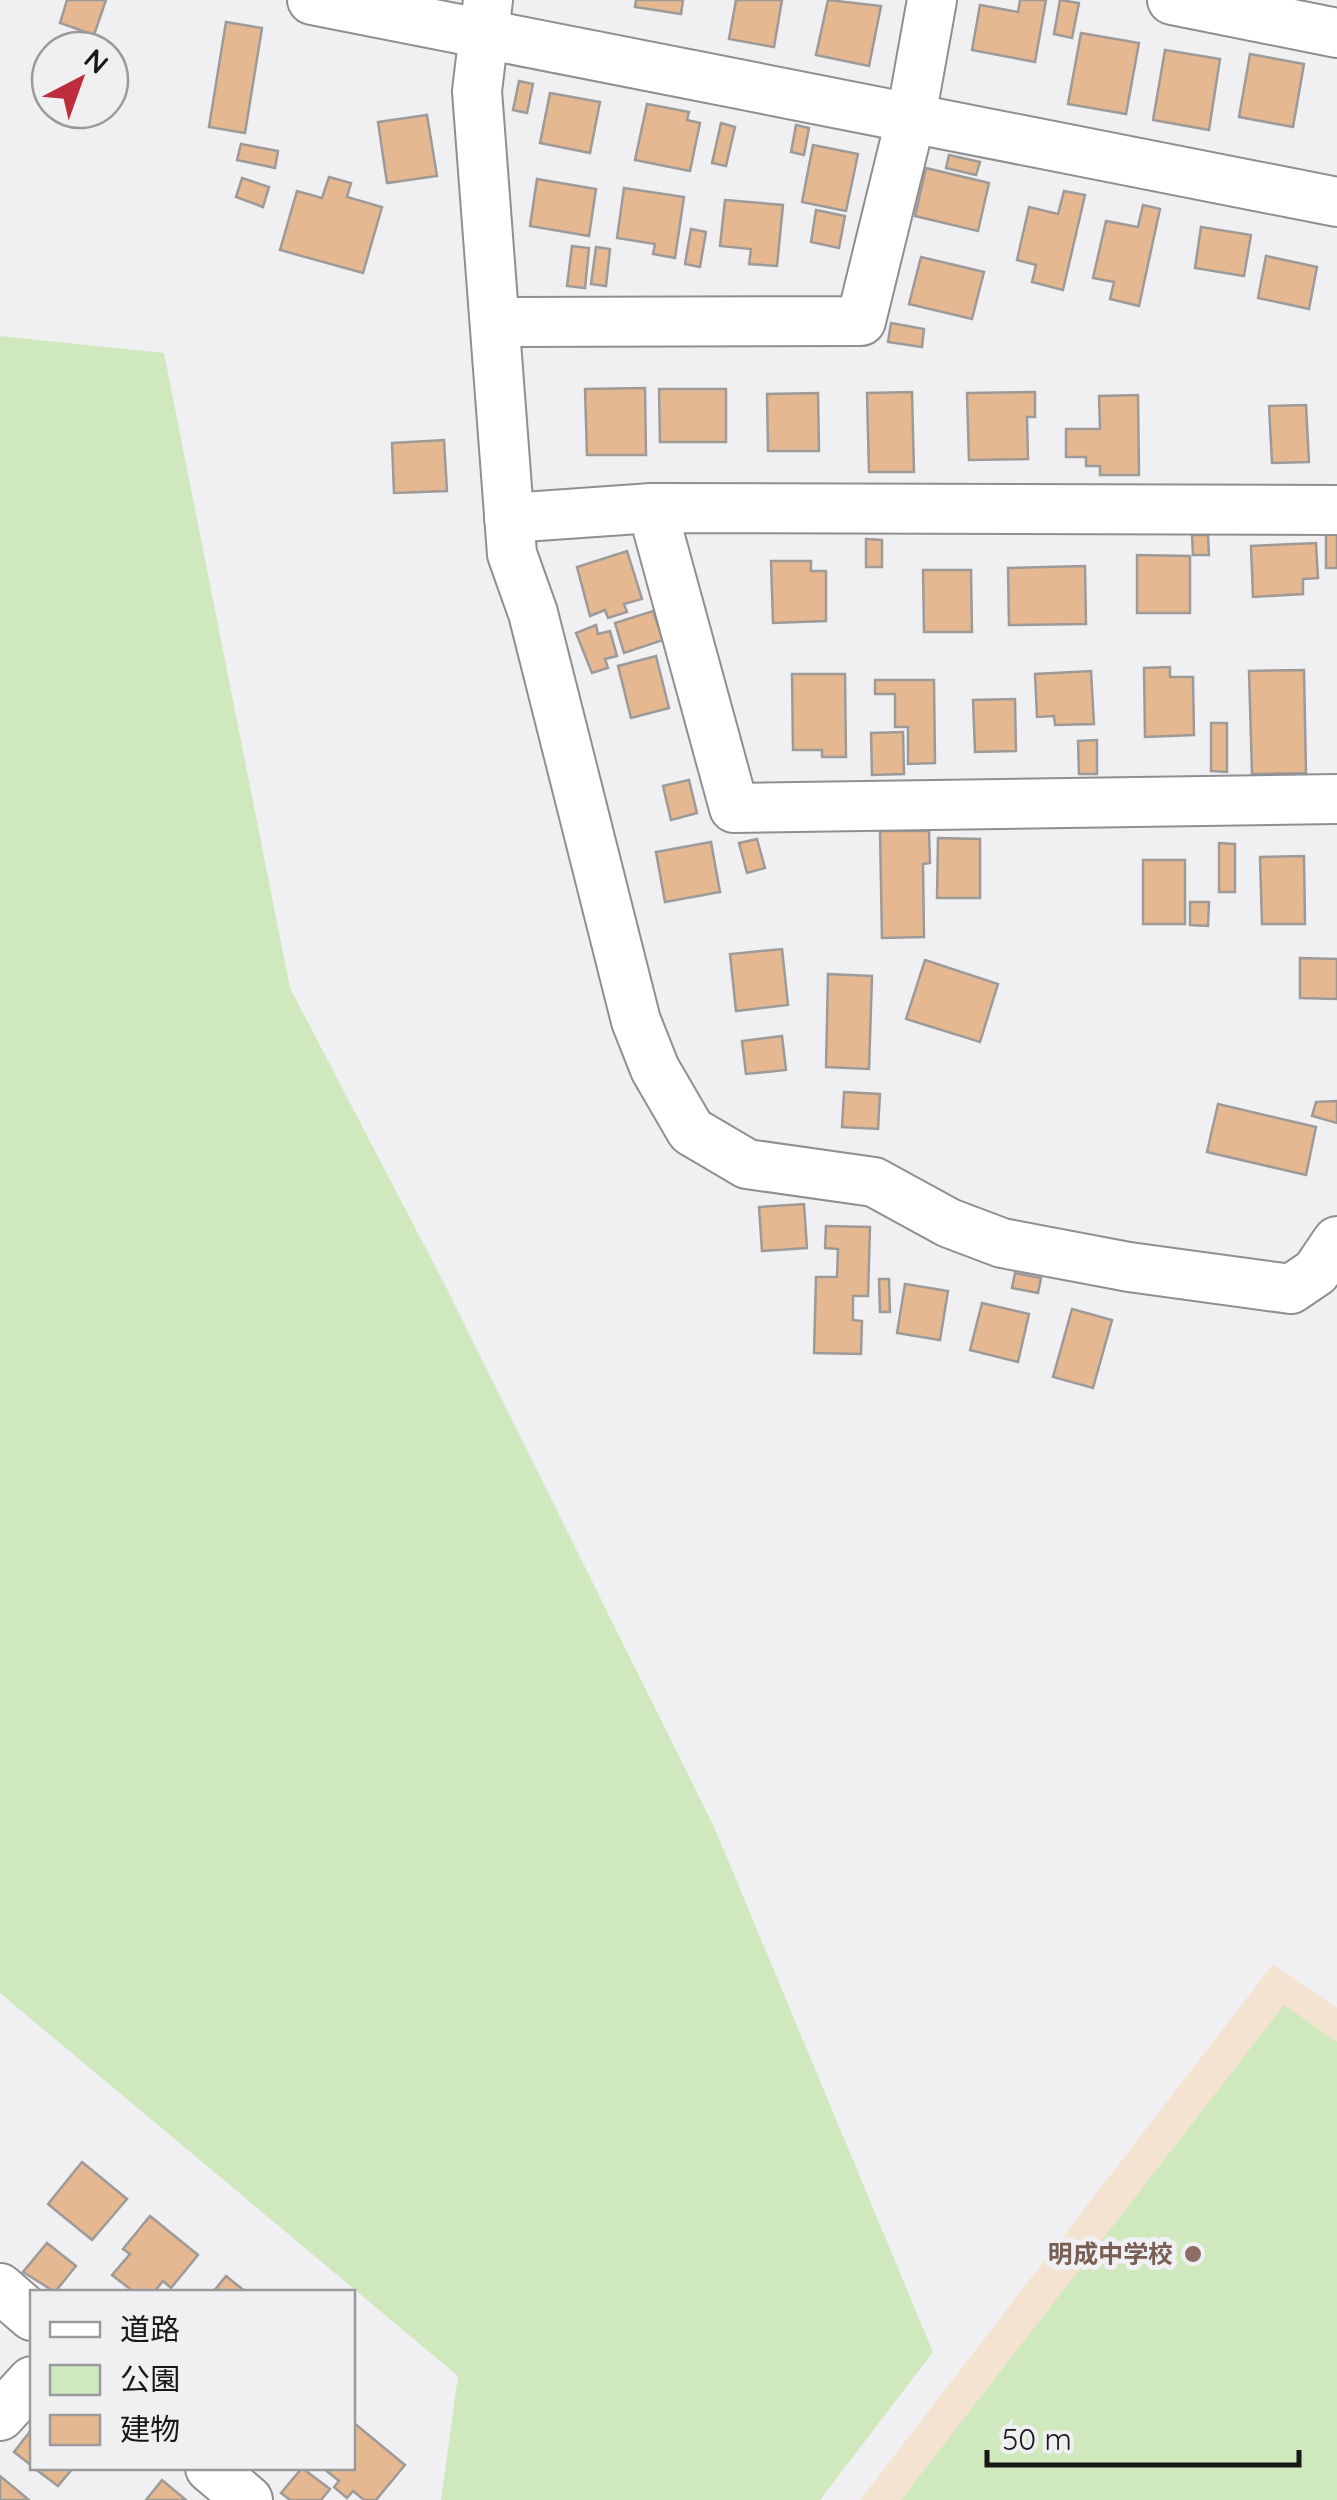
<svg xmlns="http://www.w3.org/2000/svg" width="1337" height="2500" viewBox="0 0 1337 2500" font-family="Quicksand,'Noto Sans JP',sans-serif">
  <rect width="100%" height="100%" fill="#f0f0f3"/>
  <!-- education -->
  <path fill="#f4e3d1" d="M1273 1964 1337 2008V2500H860Z"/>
  <!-- green -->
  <g fill="#cfe8be">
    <path d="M0 336 164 353 290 988 447 1289 715 1829 933 2352 820 2500H441L458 2376 0 1993Z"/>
    <path d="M1284 2005 1337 2042V2500H901Z"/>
  </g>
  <!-- building -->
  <g fill="#e5b891" stroke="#9d9a98" stroke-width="2.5">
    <path d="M67 0H106L94 35 60 23Z"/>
    <path d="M636 0H683L681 14 635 7Z"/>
    <path d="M736 0H782L774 47 729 39Z"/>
    <path d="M828 0 881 6 869 66 816 55Z"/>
    <path d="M1020 0H1046L1035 62 972 50 980 5 1018 12Z"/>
    <path d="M1060 0 1079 3 1072 38 1054 34Z"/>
    <path d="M226 22 262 28 245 133 209 127Z"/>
    <path d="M1081 33 1139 43 1126 114 1068 104Z"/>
    <path d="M1165 50 1220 59 1209 130 1153 120Z"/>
    <path d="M1250 54 1304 64 1293 127 1239 117Z"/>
    <path d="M519 81 533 84 527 113 513 110Z"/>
    <path d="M550 93 600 102 590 153 540 143Z"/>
    <path d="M647 104 689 112 687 120 700 123 690 171 635 160Z"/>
    <path d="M427 115 437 176 387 183 378 122Z"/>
    <path d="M721 123 735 127 726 166 712 163Z"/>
    <path d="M796 125 809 128 804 155 791 152Z"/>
    <path d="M241 144 278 151 275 168 237 160Z"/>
    <path d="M813 145 858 154 846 211 802 202Z"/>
    <path d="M949 155 980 162 976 175 946 168Z"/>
    <path d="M926 168 989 183 978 231 915 216Z"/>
    <path d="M329 177 351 183 347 197 382 207 363 273 280 250 297 191 322 198Z"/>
    <path d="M242 178 269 187 263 207 236 197Z"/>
    <path d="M537 179 596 189 589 236 530 226Z"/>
    <path d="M624 188 684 197 675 258 653 254 655 244 617 238Z"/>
    <path d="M1064 191 1085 195 1063 290 1032 282 1036 265 1017 260 1029 207 1058 214Z"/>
    <path d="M725 200 783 205 777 266 749 264 751 249 720 246Z"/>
    <path d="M1143 205 1160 209 1139 306 1110 299 1114 282 1093 278 1106 221 1138 227Z"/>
    <path d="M816 210 845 216 839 248 811 242Z"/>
    <path d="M1201 227 1251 235 1244 276 1195 268Z"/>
    <path d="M691 229 706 232 700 267 685 264Z"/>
    <path d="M572 246 589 248 585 288 567 286Z"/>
    <path d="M596 247 610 249 606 286 591 284Z"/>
    <path d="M1266 256 1317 267 1309 309 1258 298Z"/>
    <path d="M921 257 984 272 972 319 909 304Z"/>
    <path d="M891 323 924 329 922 347 888 342Z"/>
    <path d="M645 388 646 455H587L585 389Z"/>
    <path d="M659 389H726V442H660Z"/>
    <path d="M912 392 914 472H869L867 393Z"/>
    <path d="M1035 392V417H1027L1028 459 969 460 967 393Z"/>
    <path d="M818 393 819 451H768L767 394Z"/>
    <path d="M1138 395 1139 475H1100V466H1086V457H1066V429H1100L1099 396Z"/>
    <path d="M1306 405 1309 462 1272 463 1269 406Z"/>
    <path d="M444 440 447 491 394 493 392 443Z"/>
    <rect x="1326" y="533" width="11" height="35"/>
    <path d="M1192 535H1208L1209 555H1193Z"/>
    <path d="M866 539 882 540V567H866Z"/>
    <path d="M1316 543 1318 578 1303 579V594L1253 597 1251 546Z"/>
    <path d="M627 551 642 599 624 604 627 612 608 618 605 610 590 616 577 567Z"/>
    <path d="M1137 555 1190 556V613H1137Z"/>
    <path d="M771 561H811V571H826V621L773 623Z"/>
    <path d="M1085 566 1086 624 1009 625 1008 568Z"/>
    <path d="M923 570H971L972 632H924Z"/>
    <path d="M653 611 663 640 624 653 615 623Z"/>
    <path d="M596 625 598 634 610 631 617 656 605 659 608 668 592 673 576 633Z"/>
    <path d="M656 656 669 708 631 718 618 666Z"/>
    <path d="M1170 667V677H1193L1194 735 1145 737 1144 668Z"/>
    <path d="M1304 670 1306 773 1252 774 1249 671Z"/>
    <path d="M1091 671 1094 724 1055 725 1054 716 1037 717 1035 674Z"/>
    <path d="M792 674H845L846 757H822V750H793Z"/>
    <path d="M875 680H934L935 763 908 764V727H895V694H875Z"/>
    <path d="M1015 699 1016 751 975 752 973 700Z"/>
    <path d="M1211 723H1227V772L1211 771Z"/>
    <path d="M903 732 904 774 872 775 871 733Z"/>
    <path d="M1097 740V774H1079L1078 741Z"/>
    <path d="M689 780 697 813 671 820 663 786Z"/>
    <path d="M880 831H929L930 863 923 864 924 937 882 938Z"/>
    <path d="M938 838 980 839V898H937Z"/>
    <path d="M757 839 765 868 747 873 739 843Z"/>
    <path d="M711 842 720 892 665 902 656 852Z"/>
    <path d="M1219 843 1235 844V892H1219Z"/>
    <path d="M1304 856 1305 924H1262L1260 857Z"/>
    <rect x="1143" y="860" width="42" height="64"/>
    <path d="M1190 902H1209L1208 926 1190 925Z"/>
    <path d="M782 949 788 1005 736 1011 730 954Z"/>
    <path d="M1300 958 1337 959V999L1300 998Z"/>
    <path d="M925 960 998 984 980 1042 906 1019Z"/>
    <path d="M828 974 872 976 869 1069 826 1067Z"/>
    <path d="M782 1036 786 1070 746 1074 742 1041Z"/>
    <path d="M844 1092 880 1094 878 1129 842 1127Z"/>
    <path d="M1337 1101V1123L1312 1116 1316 1102Z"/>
    <path d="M1218 1104 1316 1127 1306 1175 1207 1152Z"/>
    <path d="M804 1204 807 1248 762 1251 759 1207Z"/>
    <path d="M826 1226 870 1227 868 1296H853V1320L862 1321 861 1354 814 1353 816 1277H837L838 1249 825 1248Z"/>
    <path d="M1015 1273 1041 1278 1038 1293 1012 1288Z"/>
    <path d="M879 1279H889L890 1312H880Z"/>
    <path d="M905 1284 948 1291 940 1340 897 1333Z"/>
    <path d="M982 1303 1029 1314 1018 1362 970 1350Z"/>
    <path d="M1072 1309 1112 1320 1093 1388 1053 1377Z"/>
    <path d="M82 2162 127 2199 92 2240 48 2204Z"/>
    <path d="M150 2216 198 2255 171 2288 163 2281 154 2292H134L112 2275 130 2254 123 2249Z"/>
    <path d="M47 2243 76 2266 55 2292 23 2272Z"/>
    <path d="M226 2276 246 2292H213Z"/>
    <path d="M354 2423 405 2465 376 2500H364L353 2491 347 2498 334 2487 339 2481 323 2468H352Z"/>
    <path d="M32 2429V2466L14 2452Z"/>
    <path d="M34 2468H73L58 2486Z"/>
    <path d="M302 2468 330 2489 321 2500H290L281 2493Z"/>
    <path d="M0 2476 29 2500H0Z"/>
    <path d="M162 2480 186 2500H146Z"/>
  </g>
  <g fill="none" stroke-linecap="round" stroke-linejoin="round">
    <defs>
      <g id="minor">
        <path d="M312 0 1337 202"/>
        <path d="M488 0 477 91 512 554 533 613 636 1021 655 1069 691 1131 747 1164 874 1182 949 1223 1002 1243 1129 1267 1291 1289 1316 1272 1337 1241"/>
        <path d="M1172 0 1337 33"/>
        <path d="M495 322 861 321 911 117 932 0"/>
        <path d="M652 508 734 808 1337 799"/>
        <path d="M509 518 652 508 1337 510"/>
        <path d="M0 2288 32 2316"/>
        <path d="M0 2416 32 2381"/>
        <path d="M210 2468 248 2500"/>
      </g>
    </defs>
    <!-- minor casing -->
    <use href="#minor" stroke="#8f8e91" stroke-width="52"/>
    <!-- minor -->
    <use href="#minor" stroke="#fff" stroke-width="48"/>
  </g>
  <!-- markers -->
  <circle fill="#8d6e63" stroke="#f0f0f3" stroke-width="4" cx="1193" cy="2254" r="10"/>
  <g text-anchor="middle" stroke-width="10" stroke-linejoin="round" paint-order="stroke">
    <!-- education labels -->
    <g font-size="25" font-weight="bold" fill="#785e54" stroke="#f0f0f3" text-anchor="end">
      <text x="1173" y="2263">明成中学校</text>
    </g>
  </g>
  <!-- legend -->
  <rect x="30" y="2290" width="325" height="180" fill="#f0f0f3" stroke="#9a9a9c" stroke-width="2.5"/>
  <rect x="50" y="2322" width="50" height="15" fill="#ffffff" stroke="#9a9a9c" stroke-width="2.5"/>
  <text x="120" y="2340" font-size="30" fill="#181819">道路</text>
  <rect x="50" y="2365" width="50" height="30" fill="#cfe8be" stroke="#9a9a9c" stroke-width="2.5"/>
  <text x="120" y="2390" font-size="30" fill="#181819">公園</text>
  <rect x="50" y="2415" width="50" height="30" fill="#e5b891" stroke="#9a9a9c" stroke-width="2.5"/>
  <text x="120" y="2440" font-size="30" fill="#181819">建物</text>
  <!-- north arrow -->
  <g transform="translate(80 80) rotate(41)"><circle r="48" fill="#f0f0f3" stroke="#9a9a9c" stroke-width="2.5"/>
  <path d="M0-8L18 38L0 25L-18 38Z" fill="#be2d3e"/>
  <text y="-15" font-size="28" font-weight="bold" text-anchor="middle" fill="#181819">N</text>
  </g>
  <!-- scale -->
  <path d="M987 2450v15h312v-15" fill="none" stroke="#181819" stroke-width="5"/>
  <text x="1002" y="2450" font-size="30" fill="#181819" stroke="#f0f0f3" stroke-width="8" paint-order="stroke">50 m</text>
</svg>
